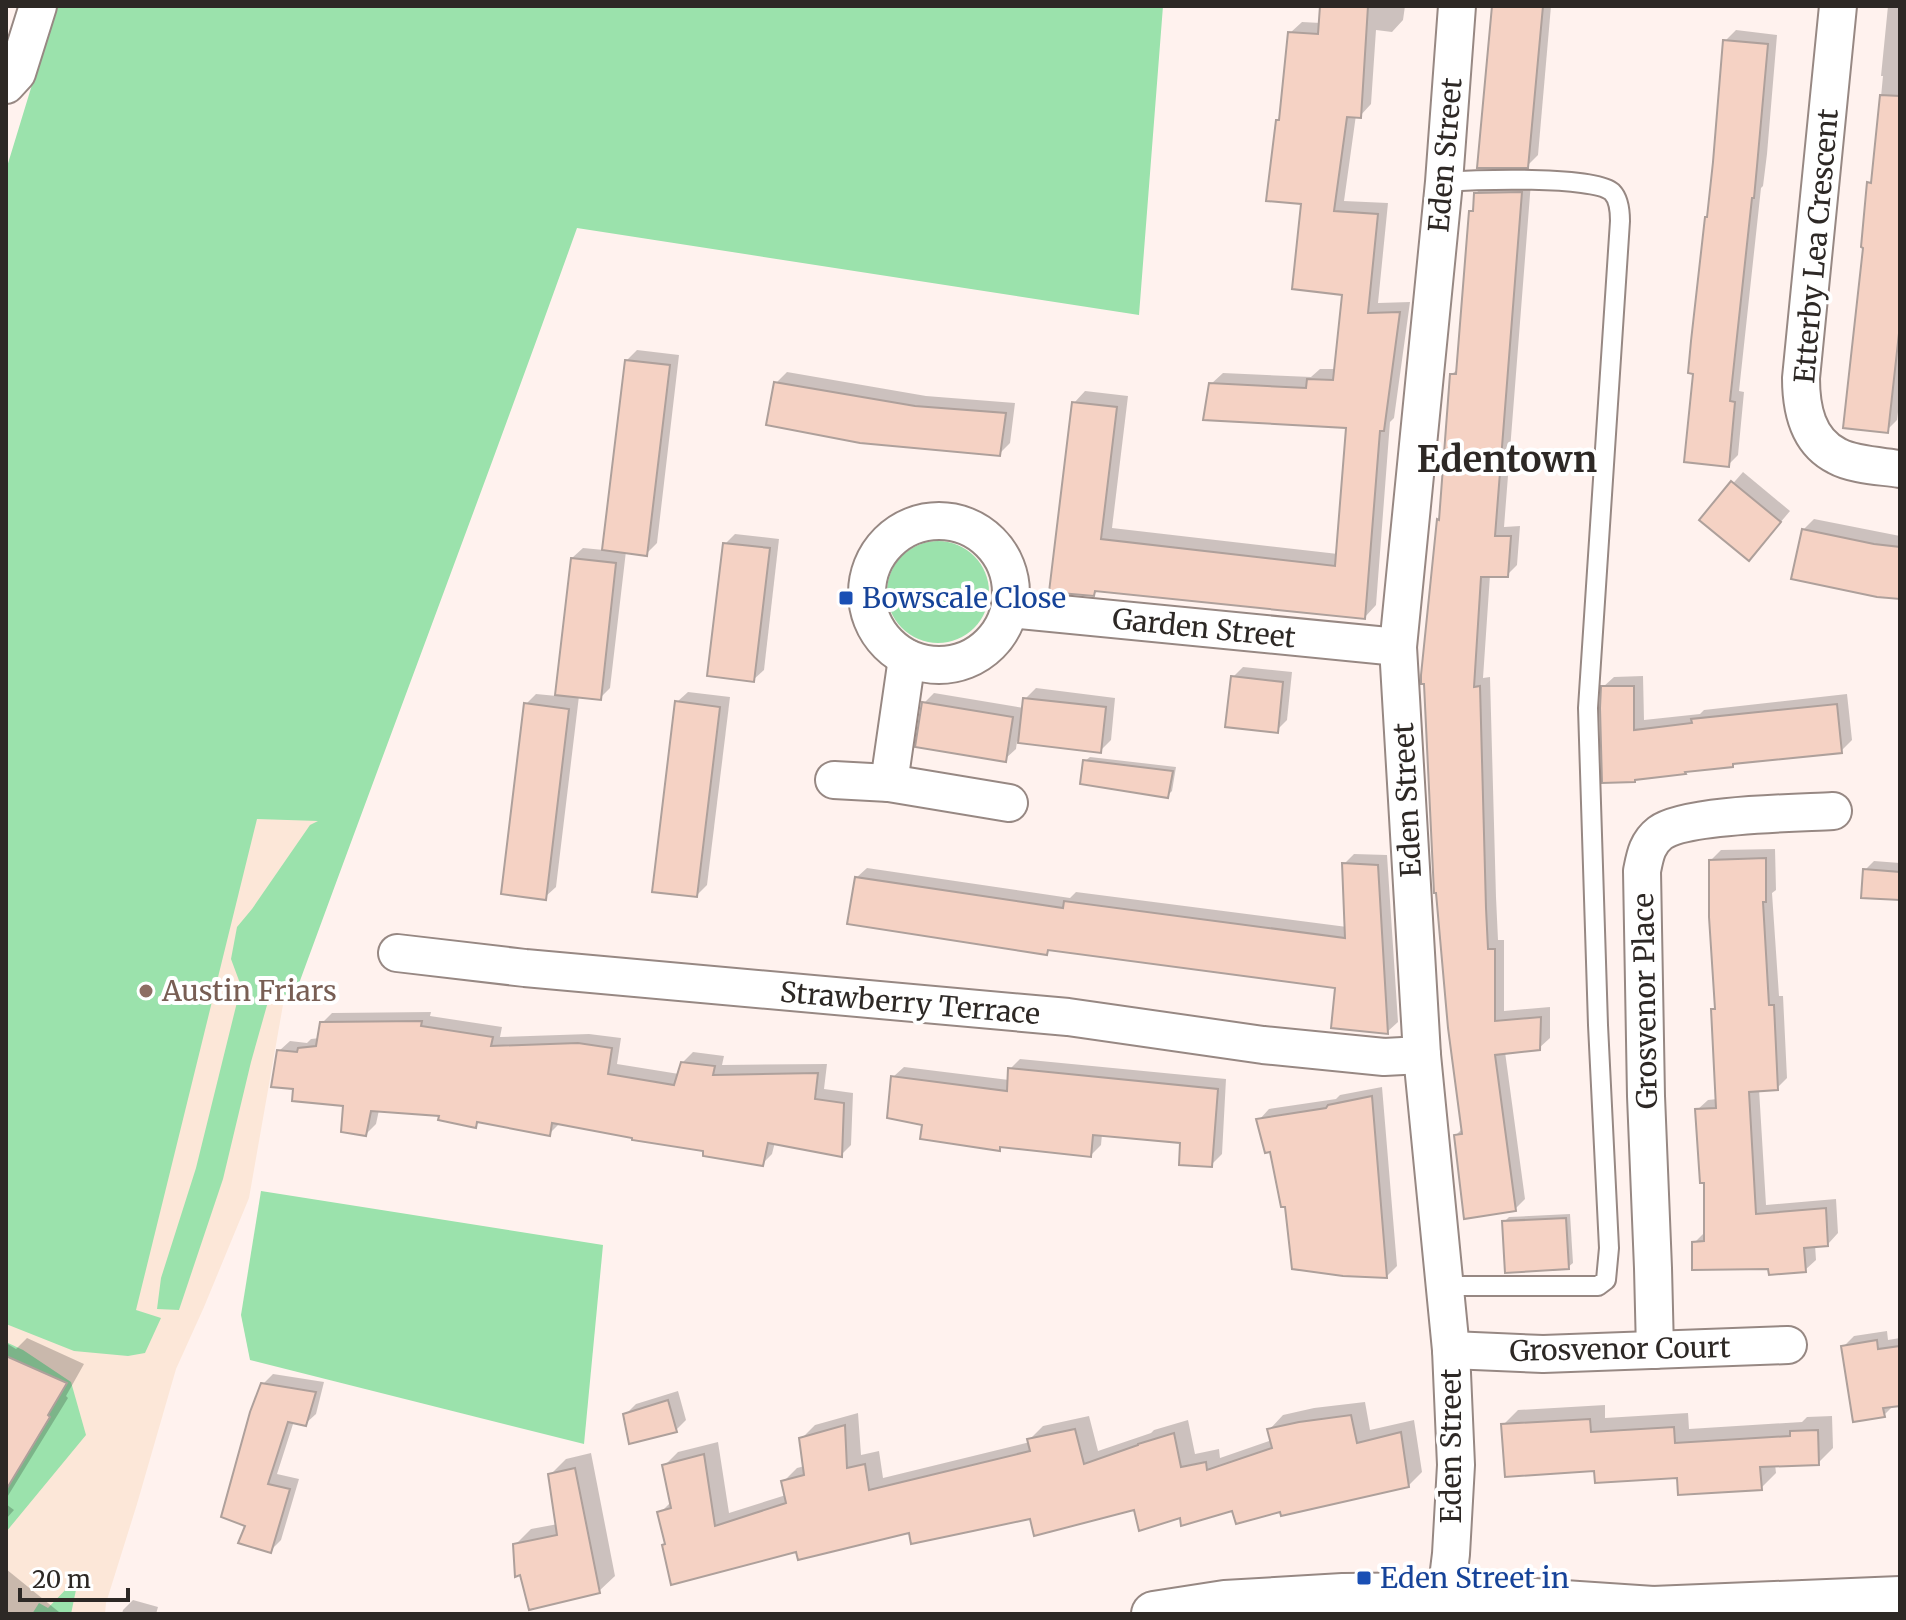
<svg xmlns="http://www.w3.org/2000/svg" width="1906" height="1620" viewBox="0 0 1906 1620" font-family="Merriweather,serif">
  <rect width="100%" height="100%" fill="#fff2ee"/>
  <!-- education -->
  <path fill="#fce7d8" d="M6 370 410 447 290 965 249 1198 204 1307 176 1369 137 1504 106 1603 105 1614H6Z"/>
  <!-- green -->
  <g fill="#9be2ac">
    <path d="M56 6H1163L1139 315 577 228C485 485 388 740 294 997L271 991 251 1062 223 1179 179 1310 157 1309 161 1278 196 1168 241 986 231 959 237 927 252 909 310 825 318 821 257 819 136 1310 161 1318 145 1353 128 1356 74 1351 6 1324V170Z"/>
    <circle cx="938" cy="592" r="51"/>
    <path d="M261 1191 603 1245 584 1444 250 1360 241 1315Z"/>
    <path d="M6 1342 23 1350 71 1382 86 1435 6 1532V1490L50 1418 48 1415 67 1383 6 1356Z"/>
    <path d="M74 1584 77 1585 71 1614H32L39 1603 48 1608 70 1585Z"/>
  </g>
  <!-- shadow -->
  <g fill="#0003">
    <path d="M1322 6H1405L1403 20 1392 32 1376 30 1371 104 1360 116 1356 115 1344 201 1388 203 1378 303 1410 302 1394 418 1390 422 1376 605 1365 617 1099 589 1094 594 1074 403 1085 391 1128 396 1112 528 1338 554 1348 427 1211 384 1223 373 1311 377 1320 369H1336L1344 293 1303 202 1278 120 1281 117 1290 33 1302 22 1321 23Z"/>
    <path d="M1494 6H1551L1538 155 1527 166Z"/>
    <path d="M1888 6H1900V396L1897 420 1887 430 1865 246 1869 183 1873 179 1883 76H1881Z"/>
    <path d="M1736 30 1777 35 1767 154 1763 186 1761 188 1739 391 1744 392 1738 455 1728 465 1709 215 1725 41Z"/>
    <path d="M1531 182 1504 527 1520 526 1517 565 1507 575H1490L1483 678 1490 677 1496 897 1498 940H1504V1011L1550 1007V1038L1539 1048 1505 1052 1525 1199 1515 1209 1456 1135 1463 1128 1441 518 1452 374 1458 369 1471 212 1475 207 1476 193 1487 183Z"/>
    <path d="M637 350 679 355 657 543 646 554 626 551 610 688 600 698 579 696 556 887 545 897 526 704 536 694 557 696 572 558 583 548 604 550 627 360Z"/>
    <path d="M787 372 926 396 1015 403 1010 443 999 454 776 383Z"/>
    <path d="M1743 472 1790 511 1759 548 1702 519Z"/>
    <path d="M1814 519 1900 536V597L1803 530Z"/>
    <path d="M735 534 779 539 764 670 753 680 725 544Z"/>
    <path d="M1243 667 1292 672 1287 720 1277 730 1233 677Z"/>
    <path d="M1643 676 1644 720 1700 714 1704 710 1847 694 1852 740 1841 751 1735 762 1732 765 1688 769 1685 772 1636 778 1603 687 1614 677Z"/>
    <path d="M1036 688 1115 698 1111 740 1100 751 1017 741 1016 749 1005 759 924 703 934 693 1024 708 1025 699Z"/>
    <path d="M688 692 730 697 707 885 697 895 677 702Z"/>
    <path d="M1090 757 1176 767 1172 791 1167 796 1085 761Z"/>
    <path d="M1775 849 1776 890 1772 893 1779 996H1783L1787 1078 1777 1088 1759 1089 1766 1205 1836 1199 1838 1233 1828 1244 1815 1245 1816 1260 1805 1270 1770 1267 1694 1243 1705 1232 1706 1180 1697 1110 1708 1100 1717 1099 1713 1010 1717 1006 1711 860 1721 850Z"/>
    <path d="M1354 854 1387 855 1398 1022 1387 1032 1337 986 1050 949 1046 953 856 878 867 868 1070 898 1076 892 1347 927 1344 864Z"/>
    <path d="M1874 861 1900 863V898L1865 870Z"/>
    <path d="M431 1012 430 1016 502 1027 500 1037 589 1034 621 1038 617 1064 679 1074 682 1063 693 1052 724 1056 722 1065 827 1064 824 1089 853 1093 851 1145 841 1155 775 1142 772 1154 762 1164 705 1149 560 1123 549 1134 480 1121 475 1126 441 1114 379 1110 376 1124 366 1134 346 1105 295 1088 279 1051 290 1041 307 1043 311 1039 320 1038 322 1023 332 1013Z"/>
    <path d="M1020 1059 1226 1079 1222 1154 1211 1165 1182 1141 1102 1134 1101 1145 1091 1155 1003 1145 999 1149 924 1123 893 1077 904 1067 1009 1080 1010 1069Z"/>
    <path d="M1382 1087 1397 1266 1387 1276 1272 1150 1259 1120 1269 1109 1336 1099 1340 1095Z"/>
    <path d="M1570 1214 1573 1263 1568 1267 1504 1222 1509 1217Z"/>
    <path d="M1887 1331 1888 1340 1900 1338V1404L1894 1405 1884 1415 1844 1346 1854 1336Z"/>
    <path d="M27 1338 84 1364 66 1396 68 1398 6 1499V1343L16 1349Z"/>
    <path d="M273 1374 324 1382 316 1414 305 1424 294 1421 277 1474 299 1479 281 1540 271 1550 248 1524 263 1384Z"/>
    <path d="M678 1391 686 1420 676 1430 626 1414 636 1404Z"/>
    <path d="M1365 1402 1370 1430 1414 1420 1422 1472 1408 1486 1281 1509H1234L1181 1516 1136 1508 1031 1517 911 1531 798 1549 667 1543 660 1513 672 1501 664 1466 678 1452 718 1442 729 1513 786 1495 783 1482 797 1468 805 1466 801 1439 815 1425 858 1413 861 1455 879 1451 883 1478 1030 1442 1029 1440 1043 1426 1089 1416 1098 1451 1151 1433 1154 1430 1188 1420 1195 1454 1219 1449 1220 1458 1272 1440 1270 1429 1283 1415 1314 1408Z"/>
    <path d="M1605 1405V1418L1688 1413 1689 1429 1802 1422 1807 1417 1832 1416 1833 1448 1818 1463 1775 1464 1776 1473 1761 1488 1679 1475 1596 1469 1503 1425 1518 1410Z"/>
    <path d="M591 1453 615 1576 599 1591 522 1572 515 1545 531 1529 558 1524 550 1475 566 1459Z"/>
    <path d="M6 1504 14 1510 6 1519Z"/>
    <path d="M6 1569 59 1612 57 1614H6Z"/>
    <path d="M133 1600 158 1607 156 1614H122L123 1610Z"/>
  </g>
  <!-- building -->
  <g fill="#f5d2c4" stroke="#aea09b" stroke-width="2">
    <path d="M1320 6H1368L1361 118 1347 117 1334 211 1378 214 1368 313 1400 312 1384 431H1380L1365 619 1095 591 1094 596 1049 592 1072 402 1117 407 1101 539 1335 566 1346 428 1203 420 1209 383 1306 388 1307 379 1333 380 1342 295 1292 289 1301 204 1266 201 1276 120H1279L1288 32 1318 34Z"/>
    <path d="M1492 6H1543L1528 168H1477Z"/>
    <path d="M1723 40 1768 44 1757 166 1754 198H1752L1730 401 1735 402 1729 467 1684 462 1693 374 1688 373 1691 341 1705 217H1707L1713 162Z"/>
    <path d="M1880 95 1900 96V324L1888 433 1843 428 1863 248 1861 247 1867 182 1871 183Z"/>
    <path d="M1522 192 1495 536H1511L1508 577H1481L1474 687 1480 686 1486 908 1488 949H1495V1021L1541 1017 1540 1050 1495 1055 1516 1211 1464 1219 1454 1135 1462 1134 1448 1028 1436 893H1434L1424 684H1421V675L1437 519 1439 520 1450 374H1456L1469 211H1473L1474 193Z"/>
    <path d="M625 360 670 365 647 556 602 550Z"/>
    <path d="M774 382 915 406 1006 413 1000 456 860 443 766 425Z"/>
    <path d="M1731 481 1781 522 1749 561 1699 520Z"/>
    <path d="M1802 529 1874 544 1900 547V599L1877 597 1791 579Z"/>
    <path d="M723 543 770 548 754 682 707 676Z"/>
    <path d="M571 558 616 563 601 700 555 695Z"/>
    <path d="M1231 676 1283 682 1278 733 1225 727Z"/>
    <path d="M1601 686H1634V730L1692 723 1691 719 1837 704 1842 753 1733 764V767L1685 772 1686 774 1635 780V782L1602 783 1600 708Z"/>
    <path d="M1023 698 1106 707 1101 753 1018 743Z"/>
    <path d="M675 701 720 707 697 897 652 892Z"/>
    <path d="M922 702 1013 717 1006 762 915 747Z"/>
    <path d="M524 703 569 709 546 900 501 894Z"/>
    <path d="M1083 760 1173 771 1168 798 1080 784Z"/>
    <path d="M1766 858V902H1763L1769 1005H1774L1778 1090 1749 1092 1756 1214 1826 1208 1828 1246 1804 1248 1806 1272 1769 1275 1768 1269 1692 1270V1242L1704 1241V1183H1700L1695 1109 1716 1108 1711 1009H1715L1709 917V860Z"/>
    <path d="M1342 863 1378 865 1388 1034 1331 1028 1335 988 1048 950 1047 955 847 924 855 877 1063 908 1064 901 1345 938Z"/>
    <path d="M1863 869 1900 872V900L1861 898Z"/>
    <path d="M422 1021 421 1026 493 1037 491 1046 578 1043 612 1048 608 1074 674 1085 681 1062 715 1066 713 1075 818 1073 815 1099 844 1103 842 1157 768 1143 763 1166 703 1156V1151L632 1140V1138L552 1123 550 1136 477 1122 476 1128 438 1120 439 1116 371 1111 366 1136 341 1132 343 1106 292 1101 293 1089 271 1087 277 1050 297 1052 298 1048 316 1046 320 1022Z"/>
    <path d="M1008 1068 1218 1089 1212 1167 1179 1165 1180 1143 1093 1135 1091 1157 1000 1147V1151L920 1139 922 1125 887 1118 891 1076 1007 1091Z"/>
    <path d="M1372 1096 1387 1278 1343 1276 1292 1269 1285 1207H1281L1270 1152 1265 1153 1256 1119 1326 1108 1328 1105Z"/>
    <path d="M1566 1218 1569 1269 1505 1273 1502 1221Z"/>
    <path d="M1877 1340 1878 1349 1900 1346V1406L1883 1408 1885 1417 1853 1422 1841 1346Z"/>
    <path d="M6 1356 67 1383 48 1415 50 1417 6 1490Z"/>
    <path d="M261 1383 316 1392 306 1426 288 1422 268 1484 290 1489 271 1553 238 1543 245 1526 221 1517 250 1412Z"/>
    <path d="M668 1400 677 1432 629 1444 623 1414Z"/>
    <path d="M1351 1415 1357 1443 1401 1432 1409 1487 1281 1516 1280 1512 1236 1524 1232 1511 1181 1526 1180 1518 1139 1531 1134 1510 1034 1536 1030 1519 911 1544 909 1533 798 1560 796 1552 671 1585 662 1545 665 1544 657 1512 671 1508 662 1465 704 1454 715 1526 786 1503 781 1481 804 1475 799 1438 845 1425 847 1468 865 1464 869 1490 1030 1451 1027 1439 1075 1429 1084 1464 1138 1445V1444L1174 1433 1181 1467 1206 1462 1207 1470 1272 1448 1267 1429 1299 1422Z"/>
    <path d="M1590 1419 1591 1432 1674 1427 1675 1443 1790 1436V1431L1818 1430 1819 1465 1760 1467 1762 1490 1678 1495 1677 1478 1595 1483 1594 1471 1505 1477 1501 1424Z"/>
    <path d="M575 1468 600 1593 529 1610 520 1575 515 1577 513 1544 557 1535 548 1474Z"/>
  </g>
  <g fill="none" stroke-linecap="round" stroke-linejoin="round">
    <defs>
      <path id="service" d="M1444 182C1472 180 1594 175 1612 192 1619 199 1620 211 1620 221L1588 708 1598 1025 1609 1248 1606 1280 1598 1286H1444"/>
      <g id="minor">
        <path d="M1838 6 1801 378C1801 408 1807 441 1837 456 1853 465 1881 466 1900 469"/>
        <path d="M6 85 17 73 38 6"/>
        <circle cx="939" cy="593" r="72"/>
        <path d="M1010 609 1398 647"/>
        <path d="M834 780 889 783 1009 803"/>
        <path d="M889 783 907 658"/>
        <path d="M397 953 525 968 1068 1017 1263 1045 1384 1057 1422 1055"/>
        <path d="M1451 1350 1543 1354 1788 1345"/>
        <path d="M1655 1350 1653 1268 1646 1096 1642 871C1645 856 1647 843 1660 833 1685 814 1798 813 1833 811"/>
        <path d="M1446 1595 1451 1554 1456 1465 1451 1350 1422 1055 1398 647 1444 182 1457 6"/>
      </g>
      <path id="tertiary" d="M1154 1614 1225 1603 1343 1596 1446 1595 1653 1609 1900 1599"/>
    </defs>
    <!-- service casing -->
    <use href="#service" stroke="#978883" stroke-width="22"/>
    <!-- minor casing -->
    <use href="#minor" stroke="#978883" stroke-width="40"/>
    <!-- tertiary casing -->
    <use href="#tertiary" stroke="#978883" stroke-width="48"/>
    <!-- service -->
    <use href="#service" stroke="#fff" stroke-width="18"/>
    <!-- minor -->
    <use href="#minor" stroke="#fff" stroke-width="36"/>
    <!-- tertiary -->
    <use href="#tertiary" stroke="#fff" stroke-width="44"/>
  </g>
  <!-- markers -->
  <g fill="#1a4fb4" stroke="#fff" stroke-width="3">
    <rect x="838" y="590" width="16" height="16" rx="4"/>
    <rect x="1356" y="1570" width="16" height="16" rx="4"/>
  </g>
  <circle fill="#8d6e63" stroke="#fff" stroke-width="3" cx="146" cy="991" r="8"/>
  <g text-anchor="middle" stroke-width="8" stroke-linejoin="round" paint-order="stroke">
    <!-- street labels -->
    <g font-size="28" fill="#2d2825" stroke="#fff">
      <text transform="translate(1445 155) rotate(-85)" y="10">Eden Street</text>
      <text transform="translate(1816 246) rotate(-85)" y="10">Etterby Lea Crescent</text>
      <text transform="translate(1204 628) rotate(6)" y="10">Garden Street</text>
      <text transform="translate(1407 800) rotate(-93)" y="10">Eden Street</text>
      <text transform="translate(1645 1001) rotate(-91)" y="10">Grosvenor Place</text>
      <text transform="translate(910 1003) rotate(5)" y="10">Strawberry Terrace</text>
      <text transform="translate(1620 1349) rotate(-1)" y="10">Grosvenor Court</text>
      <text transform="translate(1451 1446) rotate(-90)" y="10">Eden Street</text>
    </g>
    <!-- transit labels -->
    <g font-size="28" fill="#164399" stroke="#fff" text-anchor="start">
      <text x="862" y="608">Bowscale Close</text>
      <text x="1380" y="1588">Eden Street in</text>
    </g>
    <!-- education labels -->
    <g font-size="28" fill="#785e54" stroke="#fff" text-anchor="start">
      <text x="162" y="1001">Austin Friars</text>
    </g>
    <!-- district labels -->
    <g font-size="36" font-weight="bold" fill="#2d2825" stroke="#fff">
      <text x="1507" y="472">Edentown</text>
    </g>
  </g>
  <!-- border -->
  <rect width="1906" height="1620" fill="none" stroke="#2d2825" stroke-width="16"/>
  <!-- scale -->
  <path d="M20 1588v12h108v-12" fill="none" stroke="#2d2825" stroke-width="4"/>
  <text x="32" y="1588" font-size="24" fill="#2d2825" stroke="#ffffff" stroke-width="6" paint-order="stroke">20 m</text>
</svg>
